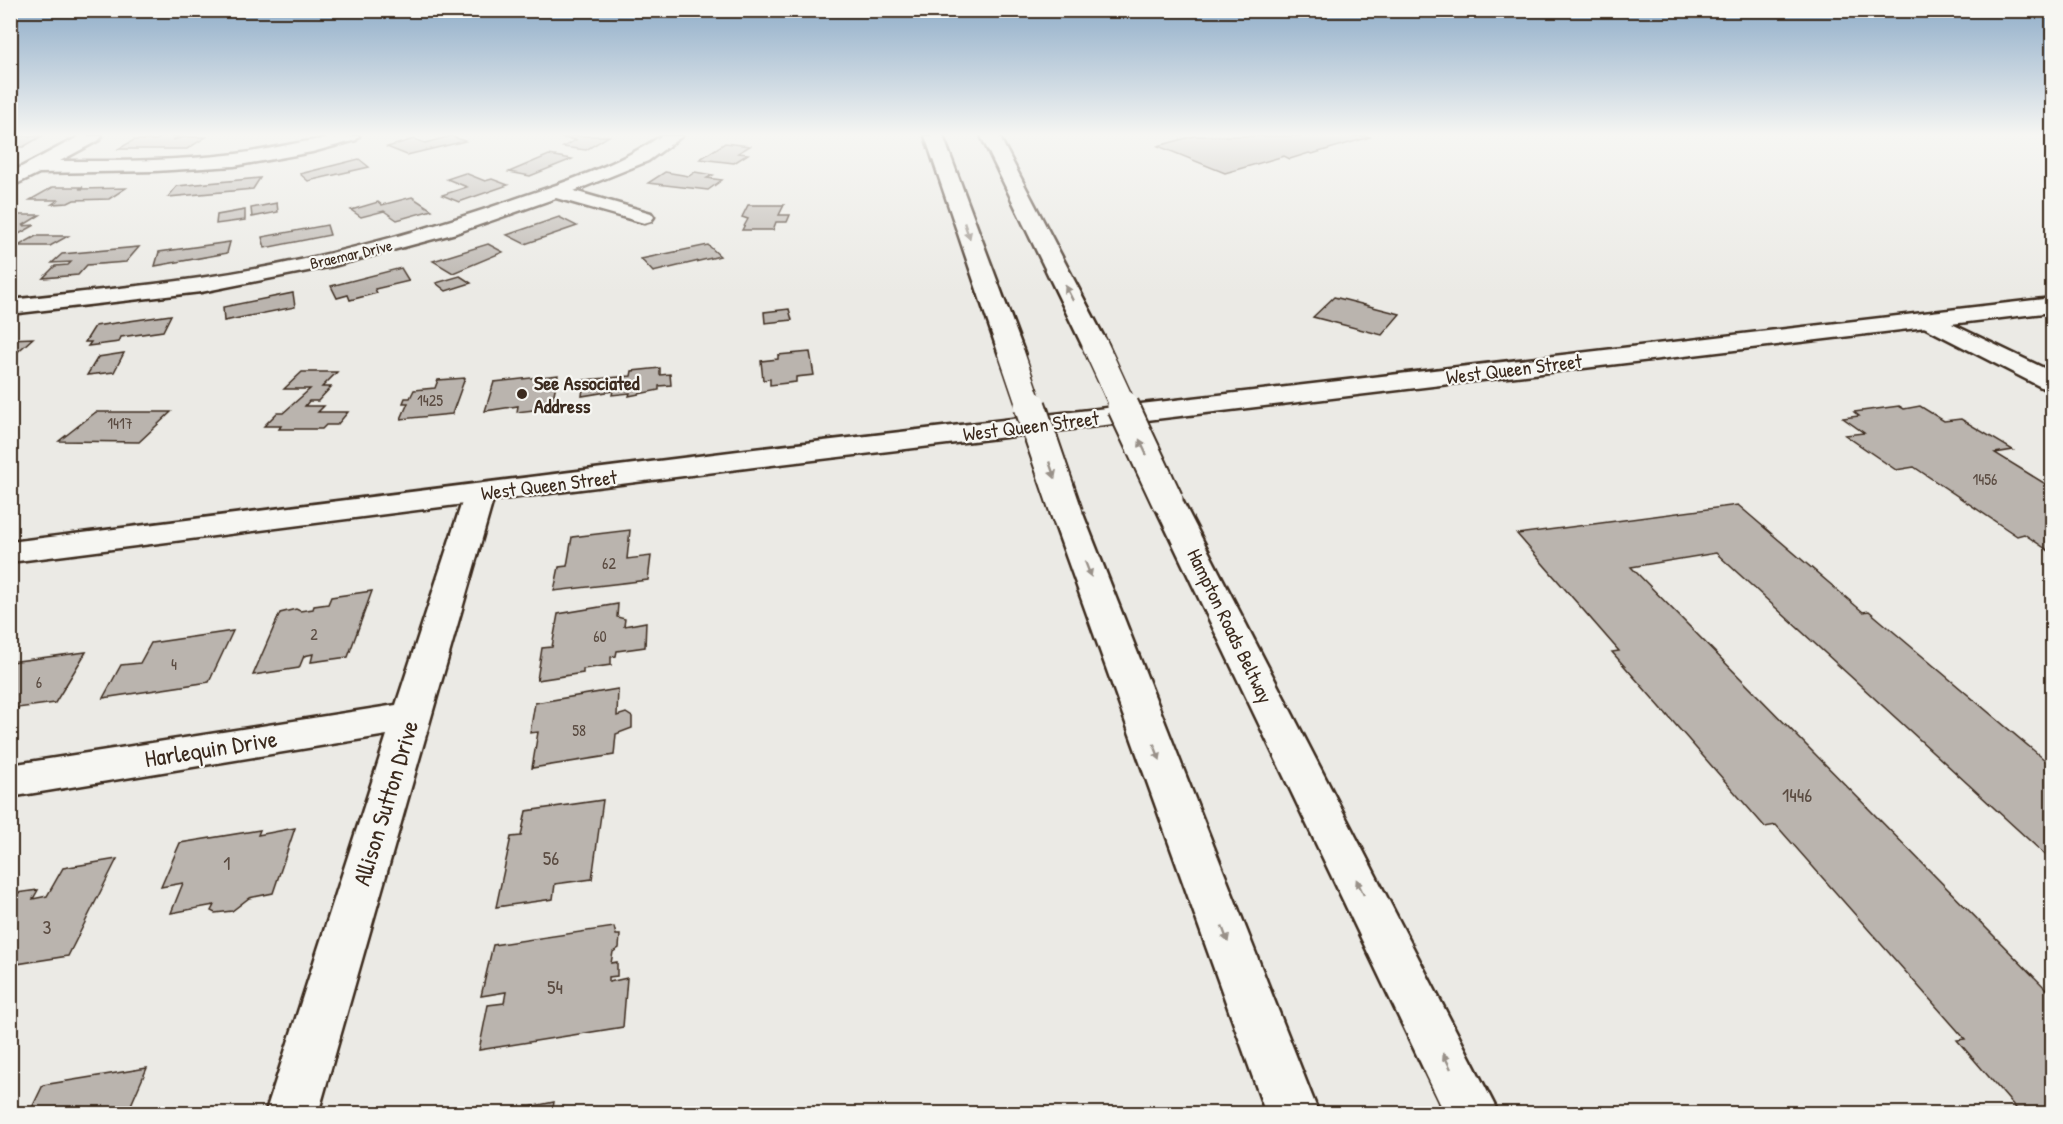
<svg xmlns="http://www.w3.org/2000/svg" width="2063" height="1124" viewBox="0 0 2063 1124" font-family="'Patrick Hand',sans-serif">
  <rect width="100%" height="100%" fill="#ebeae5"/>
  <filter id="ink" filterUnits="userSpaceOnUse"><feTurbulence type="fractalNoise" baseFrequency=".0167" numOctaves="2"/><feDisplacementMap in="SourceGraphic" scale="12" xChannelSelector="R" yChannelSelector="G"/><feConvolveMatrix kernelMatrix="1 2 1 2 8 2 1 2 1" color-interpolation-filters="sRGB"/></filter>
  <g filter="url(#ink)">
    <!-- building -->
    <g fill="#bab4ae" stroke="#3b2a1e" stroke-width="1.5">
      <path d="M10 136H42L23 147H10V139L14 138Z"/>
      <path d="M163 136H180L173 140 185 137H206L187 149H118L134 140H156Z"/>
      <path d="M451 136 465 141 407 155 387 147 414 139 425 143Z"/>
      <path d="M551 136H609L586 150 563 147 576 140Z"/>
      <path d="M1194 136H1367L1370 137 1312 154 1309 153 1290 159 1284 156 1225 173 1158 146Z"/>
      <path d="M725 143 750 146 738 153 748 154 734 163 700 159Z"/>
      <path d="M549 155 572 159 530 176 509 172Z"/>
      <path d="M359 159 369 167 308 181 300 174Z"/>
      <path d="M665 172 689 176 695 172 713 175 707 178 722 180 708 190 648 183Z"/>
      <path d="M465 173 485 181 492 179 508 185 459 202 442 195 467 187 447 179Z"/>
      <path d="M260 178 253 189 168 197 177 186Z"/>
      <path d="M53 187H83L79 189 126 188 109 199 74 200 68 203 52 204 58 200H30Z"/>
      <path d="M412 197 432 210 397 220 384 211 361 217 351 210 378 202 382 205Z"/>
      <path d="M277 203 278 212 252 217 251 208Z"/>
      <path d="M748 205H784L779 215H790L787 222H776L773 230H742L748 219 742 217Z"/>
      <path d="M245 210V220L216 224 217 215Z"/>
      <path d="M10 215H40L22 226 35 225 10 239Z"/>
      <path d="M559 217 577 226 525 244 507 235Z"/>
      <path d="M327 225 330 235 265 248 262 237Z"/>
      <path d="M36 236H68L50 246H18Z"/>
      <path d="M230 242 227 253 155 266 159 252Z"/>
      <path d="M488 244 503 252 453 273 433 261Z"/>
      <path d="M708 245 720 256 653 272 641 259Z"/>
      <path d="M139 247 126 262 87 265 78 275 43 278 55 266 68 265 71 262 52 263 62 254Z"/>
      <path d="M401 268 409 281 375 289 377 293 350 300 348 295 337 298 331 286Z"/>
      <path d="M460 276 471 283 446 291 436 283Z"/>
      <path d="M293 293 295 307 224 321 223 307Z"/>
      <path d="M1334 297 1400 314 1382 335 1313 317Z"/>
      <path d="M789 309 792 320 765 323 764 312Z"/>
      <path d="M171 315 163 331 121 337 119 342 88 346 91 342H85L95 326Z"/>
      <path d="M33 338 13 356H10V339Z"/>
      <path d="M810 352 814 375 796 377V382L770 385V379L763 380 761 361 778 359V355Z"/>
      <path d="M124 353 114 372 87 375 98 357Z"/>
      <path d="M660 368V375L670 374 671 385 659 386V390L629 396 630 393 612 395 613 391 582 396 584 380 631 376 632 371Z"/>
      <path d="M302 372H337L322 387H331L318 401H309L305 406H324L318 412H348L337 425H326L322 429H279L281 426H264L277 413H283L310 389H284Z"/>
      <path d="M558 375 551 408 517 412 518 406 485 411 494 382Z"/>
      <path d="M465 378 452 414 401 419 408 403H403L405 398H410L414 390 435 388 438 380Z"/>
      <path d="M1899 406 1904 409 1920 406 1944 421 1961 419 2013 450 1995 453 2052 488V553L2024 534 2017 536 1914 467 1896 470 1845 435 1864 433 1843 418 1859 416 1854 412Z"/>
      <path d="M96 412H171L139 442 59 441Z"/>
      <path d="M1738 505 1863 612 1869 611 2052 766V861L1716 553 1631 567 2052 995V1114H2021L1957 1040 1965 1039 1776 825 1765 827 1612 652 1619 651 1517 534Z"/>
      <path d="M630 530 627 559 651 556 648 580 554 591 559 567 567 566 572 537Z"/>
      <path d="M372 591 348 657 311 662 313 654 304 656 299 668 253 675 280 613 296 609 300 611 313 609 314 606 328 604 331 597Z"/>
      <path d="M618 604 617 617 625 619 624 626 646 622 645 647 617 651 616 656 611 657V665L583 669V673L537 680 542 648 552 647 558 614Z"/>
      <path d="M233 631 209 682 103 698 121 665 140 663 151 643Z"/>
      <path d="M86 652 55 703 10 709V662Z"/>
      <path d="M618 689 617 716 626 713 632 717V728L616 734 614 755 532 768 538 732 530 733 535 703Z"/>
      <path d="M603 800 592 879 555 884 553 899 496 907 511 837 521 836 526 811Z"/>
      <path d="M295 828 273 893 249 898 232 911 215 913 211 911 214 905 171 913 183 883 161 887 180 843 260 830 258 835Z"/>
      <path d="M117 859 68 956 10 965V894L38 890 33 899 47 896 63 868Z"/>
      <path d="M614 927 616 935H620L619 948 613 952 611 963 617 962V976L609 977V982L627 978 623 1027 479 1050 488 1005 504 1003 506 992 481 996 493 945Z"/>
      <path d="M147 1068 127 1114H29L43 1085Z"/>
      <path d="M554 1102 552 1114H495Z"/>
    </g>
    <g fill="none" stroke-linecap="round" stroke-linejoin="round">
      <defs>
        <g id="minor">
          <path d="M80 136H102L99 140 60 161C118 161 178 161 236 154 277 149 317 136 359 136L356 140 312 152 234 166 155 171 39 173 10 187V173Z"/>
          <path d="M661 136H682L648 161 574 191 651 213 654 217 651 221 644 223 556 198 456 233 333 266 201 292 10 314V300C74 293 137 287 200 278 306 263 411 235 512 200 563 183 616 166 661 136Z"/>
          <path d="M1929 313 2052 372V390L2043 388 1920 325 1917 320 1920 315Z"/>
          <path d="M480 484 491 487 495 493 318 1114H265L387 735 10 797V765L396 705 465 493 469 487Z"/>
        </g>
        <path id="secondary" d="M2052 298V312L754 467 10 562V542L754 449Z"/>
        <g id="motorway">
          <path d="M925 136H943L1025 355 1021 360 1012 363 1003 360 999 355Z"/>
          <path d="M981 136H999L1108 345 1104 350 1095 353 1086 350 1082 345Z"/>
          <path d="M1167 491 1178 493 1182 500 1499 1114H1445L1152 500 1156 493Z"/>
          <path d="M1067 505 1078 507 1083 514 1319 1114H1266L1051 514 1056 507Z"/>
        </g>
      </defs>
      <!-- minor casing -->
      <use href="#minor" stroke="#3b2a1e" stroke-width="5"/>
      <!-- secondary casing -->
      <use href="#secondary" stroke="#3b2a1e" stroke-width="5"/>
      <!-- motorway casing -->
      <use href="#motorway" stroke="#3b2a1e" stroke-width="5"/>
      <!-- minor -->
      <use href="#minor" fill="#f6f6f2" fill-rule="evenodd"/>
      <!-- secondary -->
      <use href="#secondary" fill="#f6f6f2" fill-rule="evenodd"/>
      <!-- motorway -->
      <use href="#motorway" fill="#f6f6f2" fill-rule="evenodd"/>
      <defs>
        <g id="motorway-bridge-far1">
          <path d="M1095 345 1124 408"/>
          <path d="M1012 355 1030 408"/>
        </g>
        <g id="motorway-bridge">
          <path d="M1030 406 1067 514"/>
          <path d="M1123 406 1167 500"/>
        </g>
      </defs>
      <!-- motorway-bridge-far1 casing -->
      <use href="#motorway-bridge-far1" stroke="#3b2a1e" stroke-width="28" stroke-linecap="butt"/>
      <!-- motorway-bridge casing -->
      <use href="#motorway-bridge" stroke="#3b2a1e" stroke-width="35" stroke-linecap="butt"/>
      <!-- motorway-bridge-far1 -->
      <use href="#motorway-bridge-far1" stroke="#f6f6f2" stroke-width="25"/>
      <!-- motorway-bridge -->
      <use href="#motorway-bridge" stroke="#f6f6f2" stroke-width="31"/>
    </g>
    <!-- one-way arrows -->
    <defs><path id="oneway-solid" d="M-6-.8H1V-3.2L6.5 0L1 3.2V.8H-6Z" transform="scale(1.5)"/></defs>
    <g fill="#989088">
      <use href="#oneway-solid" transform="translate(967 231) rotate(71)"/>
      <use href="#oneway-solid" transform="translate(1069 293) rotate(-117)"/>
      <use href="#oneway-solid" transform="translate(1143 447) rotate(-115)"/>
      <use href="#oneway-solid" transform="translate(1052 470) rotate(71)"/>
      <use href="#oneway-solid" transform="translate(1088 569) rotate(69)"/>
      <use href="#oneway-solid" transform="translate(1157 752) rotate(69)"/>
      <use href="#oneway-solid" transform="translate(1360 887) rotate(-116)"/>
      <use href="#oneway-solid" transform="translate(1225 934) rotate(69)"/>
      <use href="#oneway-solid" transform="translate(1447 1061) rotate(-116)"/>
    </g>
  </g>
  <!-- sky -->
  <linearGradient id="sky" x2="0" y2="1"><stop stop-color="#8eacc8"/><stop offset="0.46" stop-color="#f6f6f3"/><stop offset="1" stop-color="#f6f6f3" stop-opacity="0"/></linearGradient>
  <rect width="2063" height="293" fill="url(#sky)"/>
  <!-- markers -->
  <circle fill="#3b2a1e" stroke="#f6f6f2" stroke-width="2" cx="522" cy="394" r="6"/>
  <g text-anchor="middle" stroke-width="4.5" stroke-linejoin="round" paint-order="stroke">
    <!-- far-street labels -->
    <g font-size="16" fill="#3b2a1e" stroke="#f6f6f2">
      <text transform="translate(351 254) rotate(-13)" y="6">Braemar Drive</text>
    </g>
    <!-- number labels -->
    <g font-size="16" fill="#5b4c42">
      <text x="430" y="406">1425</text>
      <text x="120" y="429">1417</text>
      <text x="1985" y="485">1456</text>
      <text x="609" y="569">62</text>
      <text x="314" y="640">2</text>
      <text x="600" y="642">60</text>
      <text x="174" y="670">4</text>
      <text x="39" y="688">6</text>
      <text x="579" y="736">58</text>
    </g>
    <!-- street labels -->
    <g font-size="20" fill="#3b2a1e" stroke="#f6f6f2">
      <text transform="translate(1514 369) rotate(-7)" y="7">West Queen Street</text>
      <text transform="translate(1031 426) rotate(-7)" y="7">West Queen Street</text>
      <text transform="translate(549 485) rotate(-7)" y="7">West Queen Street</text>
      <text transform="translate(1230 626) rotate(64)" y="7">Hampton Roads Beltway</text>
    </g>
    <!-- poi labels -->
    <g font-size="20" font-weight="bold" fill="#3b2a1e" stroke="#f6f6f2" text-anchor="start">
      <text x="534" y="390">See Associated<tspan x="534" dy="23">Address</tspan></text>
    </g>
    <!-- near-number labels -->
    <g font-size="20" fill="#5b4c42">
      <text x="1797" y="802">1446</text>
      <text x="551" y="865">56</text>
      <text x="227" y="870">1</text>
      <text x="47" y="934">3</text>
      <text x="555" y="994">54</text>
    </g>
    <!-- near-street labels -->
    <g font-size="24" fill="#3b2a1e" stroke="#f6f6f2">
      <text transform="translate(211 749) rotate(-9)" y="8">Harlequin Drive</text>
      <text transform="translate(386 803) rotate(-73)" y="8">Allison Sutton Drive</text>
    </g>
  </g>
  <!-- margin -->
  <rect width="2063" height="1124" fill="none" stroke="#f6f6f2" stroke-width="36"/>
  <rect x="18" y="18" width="2027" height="1088" fill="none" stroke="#3b2a1e" stroke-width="2" filter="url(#ink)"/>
</svg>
